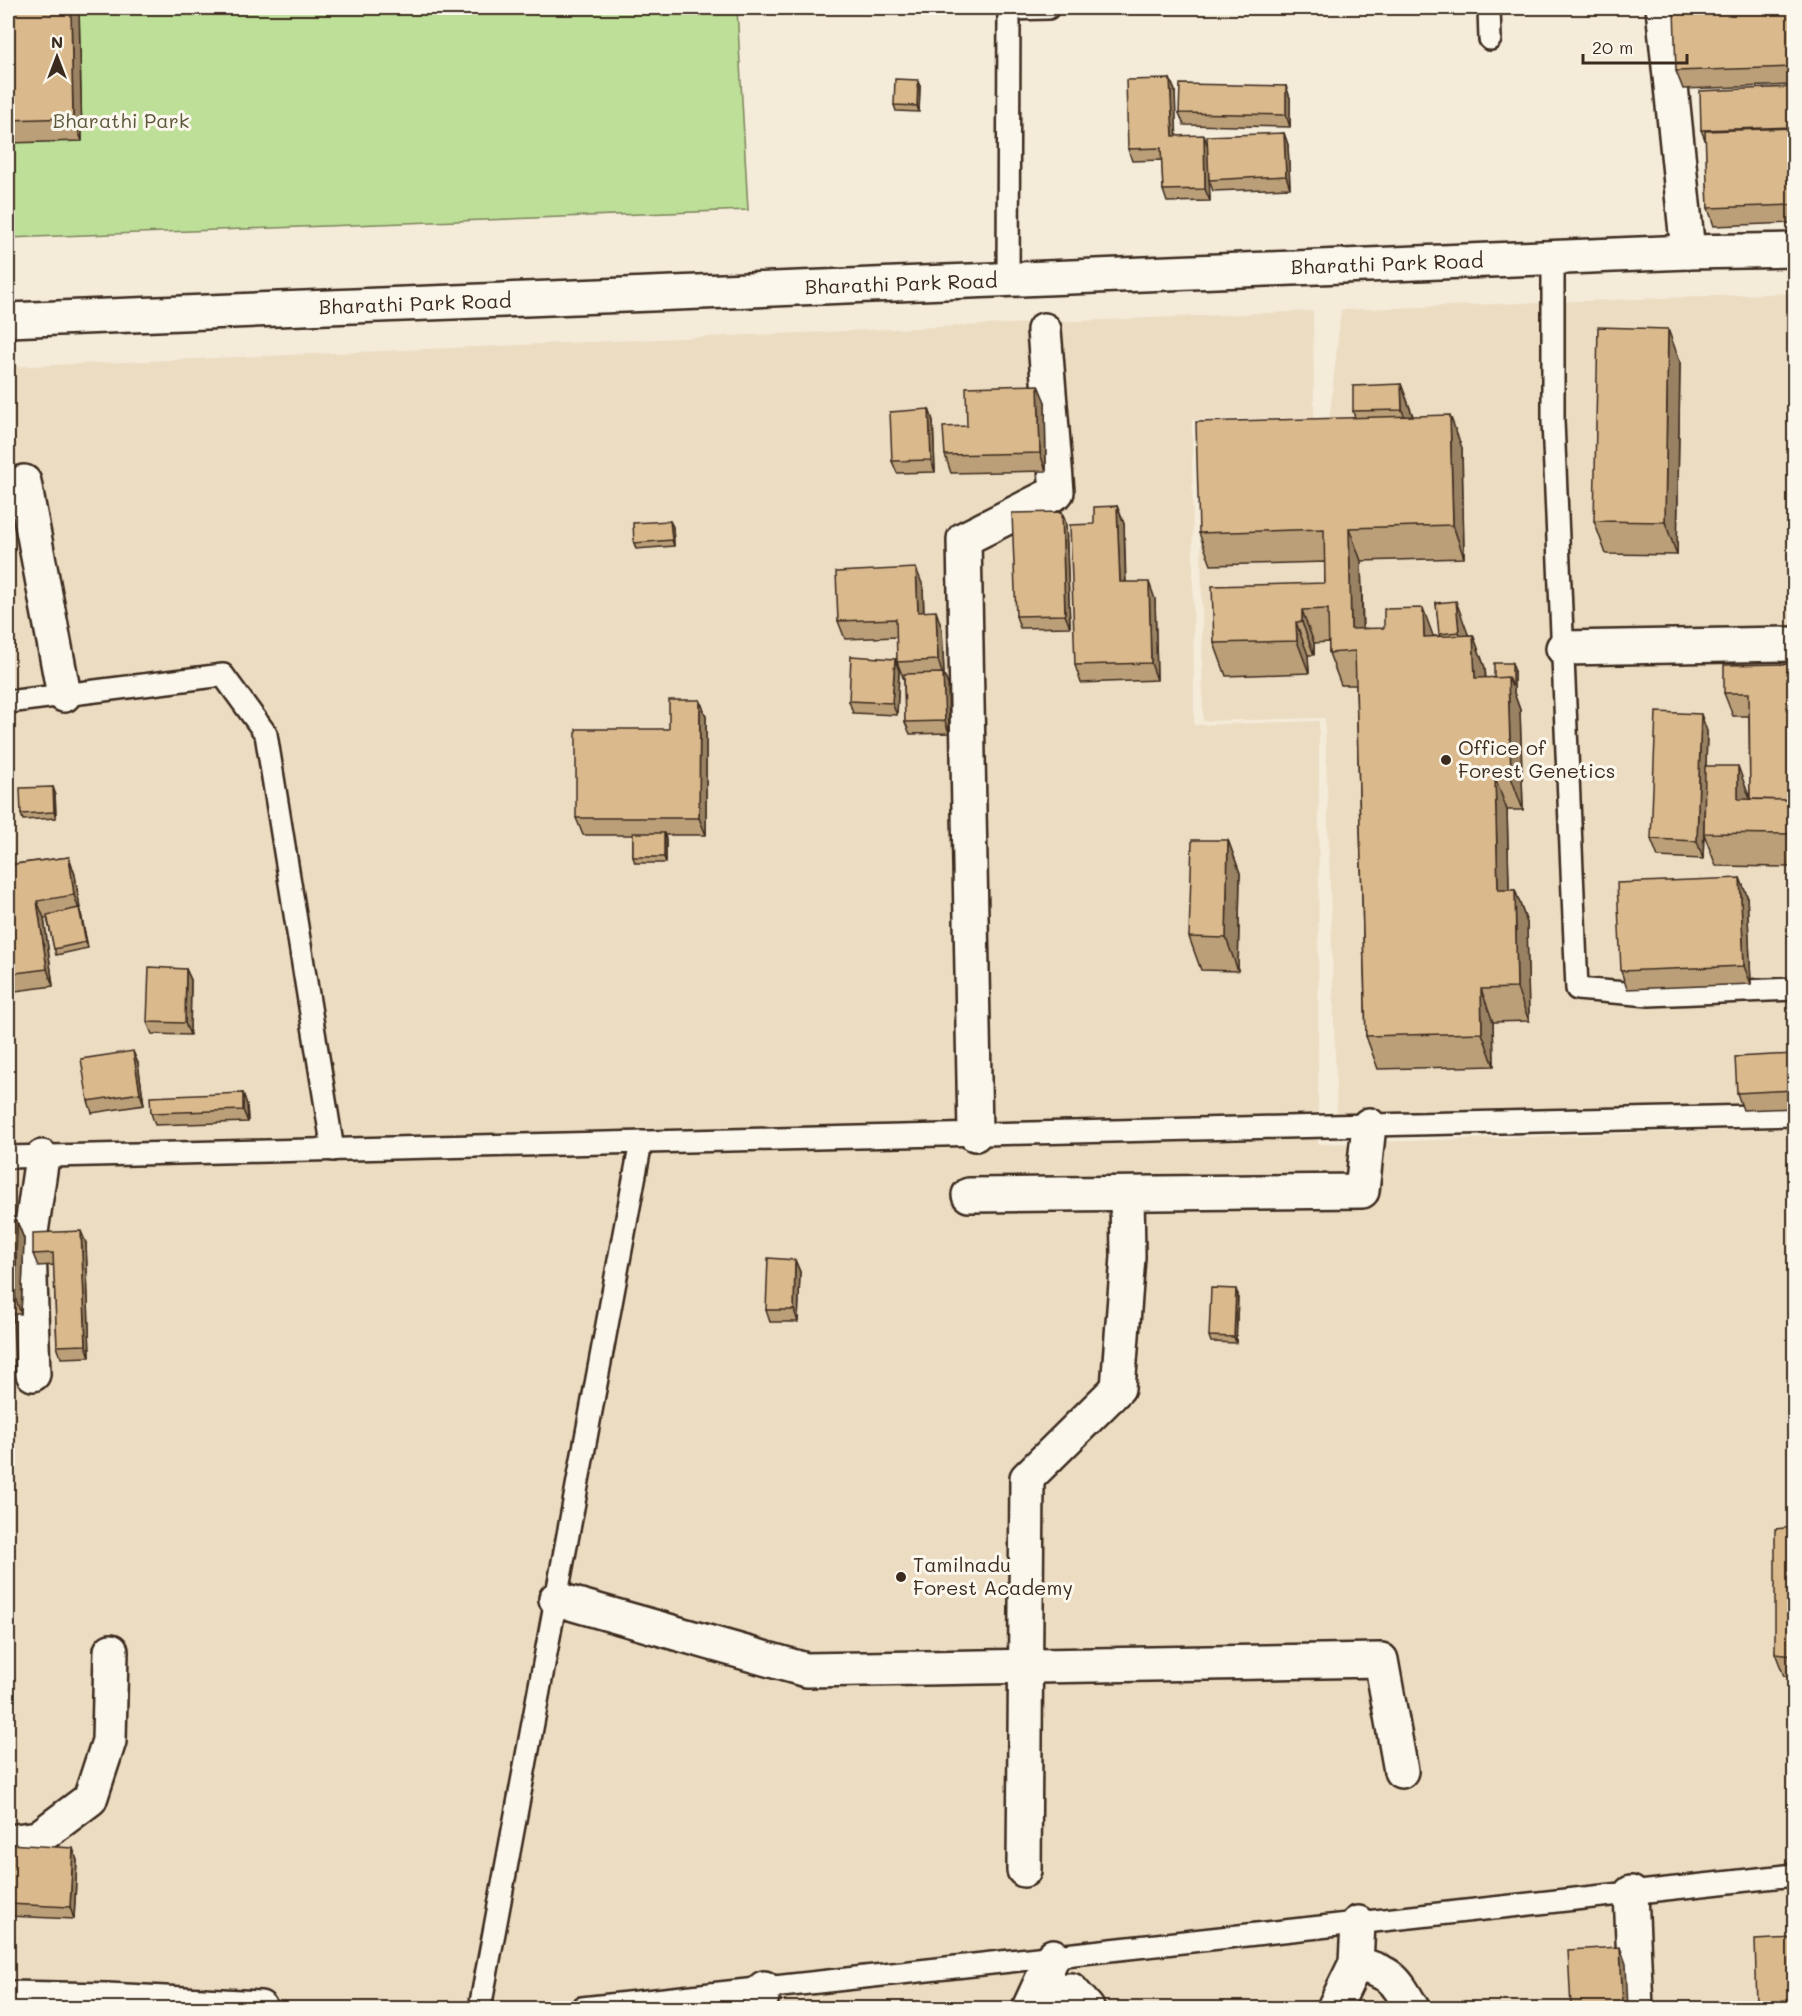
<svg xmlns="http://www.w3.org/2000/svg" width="1802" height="2016" viewBox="0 0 1802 2016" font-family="Mali,sans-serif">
  <rect width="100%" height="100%" fill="#f4ebd9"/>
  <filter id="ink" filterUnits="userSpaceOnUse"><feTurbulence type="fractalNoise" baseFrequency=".0167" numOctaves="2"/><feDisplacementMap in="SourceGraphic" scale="12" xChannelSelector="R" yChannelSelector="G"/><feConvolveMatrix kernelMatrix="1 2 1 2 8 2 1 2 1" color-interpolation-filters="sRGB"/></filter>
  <g filter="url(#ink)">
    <!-- built -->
    <g fill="#ecdcc2">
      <path d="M1794 293V1107L1337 1118 1325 718 1203 721 1200 428 1329 424 1341 310Z"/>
      <path d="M1313 311 1314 418 1192 420 1194 725 1319 721 1318 1144 1794 1128V2008H8V367Z"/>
    </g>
    <!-- green -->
    <path fill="#bddf98" stroke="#7c845b" stroke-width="1.5" d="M8 8H737L748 210 8 238Z"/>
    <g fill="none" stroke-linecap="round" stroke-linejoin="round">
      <defs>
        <g id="lane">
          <path d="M1489 8 1490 39"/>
          <path d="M1009 9 1048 8"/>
          <path d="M1553 258V421L1577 989 1649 995 1794 989"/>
          <path d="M1008 280 1009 8"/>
          <path d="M8 702 223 675 266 734 333 1150"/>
          <path d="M8 1157 1794 1115"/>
          <path d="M480 2008 641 1142"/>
          <path d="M582 2008 1794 1875"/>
        </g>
        <g id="street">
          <path d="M1663 8 1688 252"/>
          <path d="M24 482 64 695"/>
          <path d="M1563 648 1794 644"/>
          <path d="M975 1134 964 539 1057 492 1044 330"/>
          <path d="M969 1195 1362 1191 1369 1125"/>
          <path d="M33 1374 29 1246 42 1157"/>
          <path d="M556 1599 806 1670 1381 1660 1401 1771"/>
          <path d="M8 1842 38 1838 90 1799 109 1741 111 1651"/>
          <path d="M1024 1870 1027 1478 1118 1388 1128 1257 1127 1194"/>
          <path d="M1631 1893 1636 2008"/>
          <path d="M1356 1963C1392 1975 1393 1975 1412 2008"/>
          <path d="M1039 1991 1071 1990 1087 2008"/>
          <path d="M8 1998 107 2000 260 2008"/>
          <path d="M759 2008 764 1988"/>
          <path d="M1029 2008 1053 1956"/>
          <path d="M1334 2008 1356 1963 1358 1923"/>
        </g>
        <path id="secondary" d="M8 320 1688 252 1794 250"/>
      </defs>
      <!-- lane casing -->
      <use href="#lane" stroke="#3b2a1e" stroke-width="26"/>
      <!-- street casing -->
      <use href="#street" stroke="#3b2a1e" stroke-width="38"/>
      <!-- secondary casing -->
      <use href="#secondary" stroke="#3b2a1e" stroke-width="38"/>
      <!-- lane -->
      <use href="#lane" stroke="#fbf7ec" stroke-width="21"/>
      <!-- street -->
      <use href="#street" stroke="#fbf7ec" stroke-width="33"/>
      <!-- secondary -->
      <use href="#secondary" stroke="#fbf7ec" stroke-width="33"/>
    </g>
    <!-- wall -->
    <g fill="#bb9f79" stroke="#3b2a1e" stroke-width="1.5">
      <path d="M8 8H79L82 141 8 143Z"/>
      <path d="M1794 8V85L1683 89 1676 71Z"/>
      <path d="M1170 79 1175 91 1176 136 1207 144 1284 133 1288 145 1290 188 1213 191 1209 180 1210 201 1167 202 1163 190 1162 160 1132 161 1128 149Z"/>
      <path d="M920 86 919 112 896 111 894 105Z"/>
      <path d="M1286 86 1290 98V127L1184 125 1179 113Z"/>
      <path d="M1794 87V223L1714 226 1708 208 1706 142 1701 130Z"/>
      <path d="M1680 362 1677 555 1606 554 1594 521Z"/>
      <path d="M1401 384 1413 416 1462 448 1464 558 1361 561 1363 628 1433 636H1440L1436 603 1468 634 1469 636 1473 635 1485 668 1486 678H1494L1512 663 1514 669V693L1520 710 1523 810H1507L1509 890H1515L1527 923 1529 1021 1493 1022 1494 1066 1378 1069 1366 1036 1356 685H1341L1329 653V642L1314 643V655H1308L1309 673 1226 676 1214 643 1325 583V562L1211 565 1199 533 1355 418 1353 411Z"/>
      <path d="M1045 402 1046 471 951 473 945 455 967 426Z"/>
      <path d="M929 409 933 421 935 472 897 473 892 461Z"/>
      <path d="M1117 506 1124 524 1126 582 1155 599 1157 680 1081 683 1075 665 1094 524Z"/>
      <path d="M1062 512 1066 524 1070 627 1020 628 1016 616Z"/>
      <path d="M670 521 673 527 674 546 636 549 634 543Z"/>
      <path d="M923 586 924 612 942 629 944 675 948 685 949 733 910 734 905 722 904 680 897 662V637L845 639 838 621Z"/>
      <path d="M895 659 899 671 897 715 853 713 849 701Z"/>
      <path d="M1794 664V867L1716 866 1704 834 1703 859 1658 857 1651 839 1707 731 1706 766 1750 799 1749 716H1733L1724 693Z"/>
      <path d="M700 700 706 717V835H665L666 839V863H635L633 857V835H583L576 818Z"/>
      <path d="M53 787 55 793 56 818 23 820 21 814Z"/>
      <path d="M1228 840 1240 873 1238 971 1201 970 1189 937Z"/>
      <path d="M69 857 75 875 80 909 88 948 56 955 47 918H44L53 986 8 992V865Z"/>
      <path d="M1740 878 1747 896 1751 984 1627 989 1621 971Z"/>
      <path d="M186 969 191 980 190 1035 152 1034 147 1022Z"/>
      <path d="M1794 1054V1108L1743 1110 1737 1093Z"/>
      <path d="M138 1063 144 1105 92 1113 88 1101Z"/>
      <path d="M243 1093 247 1105 248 1122 155 1125 151 1113Z"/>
      <path d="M8 1221H17L24 1239 21 1314H8Z"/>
      <path d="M86 1243 90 1357 61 1358 57 1346 54 1265 38 1266 33 1254Z"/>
      <path d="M795 1260 800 1272 798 1322H770L766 1310Z"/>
      <path d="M1238 1295 1236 1343 1211 1342 1209 1336Z"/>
      <path d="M1794 1527V1677L1784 1676 1775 1653Z"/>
      <path d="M8 1844 77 1860 74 1919 8 1916Z"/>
      <path d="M1794 1938V2008H1759L1757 2005Z"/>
    </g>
    <!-- shaded-wall -->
    <g fill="#998263" stroke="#3b2a1e" stroke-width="1.5">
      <path d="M71 8H79L82 141 73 118Z"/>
      <path d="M1170 79 1175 91 1177 148 1173 136Z"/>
      <path d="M918 80 920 86 919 112 917 106Z"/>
      <path d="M1286 86 1290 98V127L1286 115Z"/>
      <path d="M1284 133 1288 145 1290 188 1286 176Z"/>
      <path d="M1204 135 1208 147 1210 201 1205 189Z"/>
      <path d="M1668 329 1680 362 1677 555 1665 522Z"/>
      <path d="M1401 384 1413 417 1414 442 1402 410Z"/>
      <path d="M1038 385 1045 402 1046 471 1040 453Z"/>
      <path d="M929 409 933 421 935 472 931 460Z"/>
      <path d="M1450 415 1462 448 1464 558 1453 525Z"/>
      <path d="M1117 506 1124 524 1126 600 1120 582Z"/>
      <path d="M1062 512 1066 524 1070 627 1065 615Z"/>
      <path d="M670 521 673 527 674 546 672 540Z"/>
      <path d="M1349 528 1361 561 1363 661 1351 629Z"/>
      <path d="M916 568 923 586 924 629 918 612Z"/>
      <path d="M1149 582 1155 599 1157 680 1151 663Z"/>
      <path d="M1456 601 1468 634 1471 665 1459 632Z"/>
      <path d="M1423 608 1435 641 1424 637Z"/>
      <path d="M1302 610 1314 643V655L1302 622Z"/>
      <path d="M936 611 942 629 944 675 948 685 949 733 945 721 943 676 938 660Z"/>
      <path d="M1296 622 1308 655 1309 673 1297 641Z"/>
      <path d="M1473 635 1485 668 1486 711 1475 678Z"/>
      <path d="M895 659 899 671 897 715 892 703Z"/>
      <path d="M1512 663 1514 669V693L1520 710 1523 810 1511 777 1508 677Z"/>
      <path d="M700 700 706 717V835L699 818Z"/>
      <path d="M1701 714 1707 731 1703 859 1697 841Z"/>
      <path d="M1738 766 1750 799V832L1738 799Z"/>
      <path d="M1495 777 1507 810 1510 923 1498 890Z"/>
      <path d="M53 787 55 793 56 818 54 812Z"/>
      <path d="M1792 800 1794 807V841L1792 834Z"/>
      <path d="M664 833 666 839V863L664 857Z"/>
      <path d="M1228 840 1240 873 1238 971 1226 938Z"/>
      <path d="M69 857 75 875 80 909 88 948 80 913 74 895Z"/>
      <path d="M1740 878 1747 896 1751 984 1744 966Z"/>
      <path d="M1515 890 1527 923 1529 1021 1517 988Z"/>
      <path d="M37 901 44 918 53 986 47 969Z"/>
      <path d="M186 969 191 980 190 1035 185 1023Z"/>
      <path d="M1481 989 1493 1022 1494 1066 1482 1033Z"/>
      <path d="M133 1051 138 1063 144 1105 140 1093Z"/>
      <path d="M243 1093 247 1105 248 1122 243 1110Z"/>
      <path d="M17 1221 24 1239 21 1314 15 1297Z"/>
      <path d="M81 1231 86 1243 90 1357 86 1345Z"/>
      <path d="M795 1260 800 1272 798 1322 794 1310Z"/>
      <path d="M1236 1289 1238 1295 1236 1343 1234 1337Z"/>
      <path d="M73 1848 77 1860 74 1919 70 1907Z"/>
      <path d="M1620 1947 1626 1964 1628 2008H1623Z"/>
    </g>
    <!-- building -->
    <g fill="#dab98d" stroke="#3b2a1e" stroke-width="1.5">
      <path d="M8 8H71L73 118 8 120Z"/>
      <path d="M1708 8H1794V67L1676 71 1674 9Z"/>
      <path d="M895 79 918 80 917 106 894 105Z"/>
      <path d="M1170 79 1173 136 1204 135 1205 189 1163 190 1161 148 1128 149 1126 80Z"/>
      <path d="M1180 84 1286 86V115L1179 113Z"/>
      <path d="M1794 87V127L1701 130 1700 91Z"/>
      <path d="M1794 128V205L1708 208 1705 131Z"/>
      <path d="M1284 133 1286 176 1209 180 1207 136Z"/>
      <path d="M1598 327 1668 329 1665 522 1594 521Z"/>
      <path d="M1401 384 1402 410 1353 411V386Z"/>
      <path d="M1038 385 1040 453 945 455 943 427 967 426 966 387Z"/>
      <path d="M929 409 931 460 892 461 890 412Z"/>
      <path d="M1450 415 1453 525 1349 528 1351 629 1384 628V609L1423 608 1424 637 1473 635 1475 678 1508 677 1511 777H1495L1498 890H1515L1517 988 1481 989 1482 1033 1366 1036 1355 651 1329 653 1328 609 1302 610V622H1296L1297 641 1214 643 1212 586 1325 583 1324 529 1199 533 1196 422Z"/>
      <path d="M1117 506 1120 582H1149L1151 663 1075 665 1070 525 1094 524V507Z"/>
      <path d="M1062 512 1065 615 1016 616 1012 513Z"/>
      <path d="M670 521 672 540 634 543 633 523Z"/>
      <path d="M916 568 918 612 936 611 938 660 897 662 896 619 838 621 836 572Z"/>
      <path d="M1456 601 1459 632 1439 634 1436 603Z"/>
      <path d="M851 656 895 659 892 703 849 701Z"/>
      <path d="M1494 663H1512V687L1508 677 1494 678Z"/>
      <path d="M1794 664V804H1793L1792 800 1750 799 1749 693H1724V665Z"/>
      <path d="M943 673 945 721 905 722 904 674Z"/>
      <path d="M669 700H700L699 818H576V729H669Z"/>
      <path d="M1656 712 1701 714 1697 841 1651 839Z"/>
      <path d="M1705 766H1738V799L1792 800V834L1704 833Z"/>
      <path d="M53 787 54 812 21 814 20 788Z"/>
      <rect x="633" y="833" width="31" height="24"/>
      <path d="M1192 840H1228L1226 938 1189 937Z"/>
      <path d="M69 857 74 895 37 901 47 969 8 974V865Z"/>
      <path d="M1740 878 1744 966 1621 971 1617 883Z"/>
      <path d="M79 908 86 942 54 949 47 915Z"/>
      <path d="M149 967 186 969 185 1023 147 1022Z"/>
      <path d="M133 1051 140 1093 88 1101 81 1059Z"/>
      <path d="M1794 1054V1090L1737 1093 1735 1057Z"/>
      <path d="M243 1093V1110L151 1113 150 1097Z"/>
      <path d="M8 1221H17L15 1297H8Z"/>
      <path d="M81 1231 86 1345 57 1346 53 1253 33 1254V1233Z"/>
      <path d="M768 1258 795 1260 794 1310H766Z"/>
      <path d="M1211 1288 1236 1289 1234 1337 1209 1336Z"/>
      <path d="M1794 1527V1655L1775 1653V1529Z"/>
      <path d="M8 1844 73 1848 70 1907 8 1904Z"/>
      <path d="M1794 1938V2003L1757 2005 1755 1940Z"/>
      <path d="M1620 1947 1623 2008H1571L1568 1950Z"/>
    </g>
  </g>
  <!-- markers -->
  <g fill="#3b2a1e" stroke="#fbf7ec" stroke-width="2">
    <circle cx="1446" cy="760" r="6"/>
    <circle cx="901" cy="1577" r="6"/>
  </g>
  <g text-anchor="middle" stroke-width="6" stroke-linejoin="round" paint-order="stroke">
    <!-- park labels -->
    <g font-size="20" fill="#5c573c" stroke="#fbf7ec">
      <text x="121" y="128">Bharathi Park</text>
    </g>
    <!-- street labels -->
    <g font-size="20" fill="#3b2a1e" stroke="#fbf7ec">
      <text transform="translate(1387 264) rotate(-2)" y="7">Bharathi Park Road</text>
      <text transform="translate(901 284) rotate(-2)" y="7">Bharathi Park Road</text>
      <text transform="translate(415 304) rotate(-2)" y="7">Bharathi Park Road</text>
    </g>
    <!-- poi labels -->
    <g font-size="20" fill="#3b2a1e" stroke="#fbf7ec" text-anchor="start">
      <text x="1458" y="755">Office of<tspan x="1458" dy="23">Forest Genetics</tspan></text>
      <text x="913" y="1572">Tamilnadu<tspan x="913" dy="23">Forest Academy</tspan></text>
    </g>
  </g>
  <!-- margin -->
  <rect width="1802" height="2016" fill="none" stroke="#fbf7ec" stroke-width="30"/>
  <rect x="15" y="15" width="1772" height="1986" fill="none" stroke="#3b2a1e" stroke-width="2" filter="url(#ink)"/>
  <!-- north arrow -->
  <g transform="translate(57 57)" stroke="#fbf7ec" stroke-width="4.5" paint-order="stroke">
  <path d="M0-4.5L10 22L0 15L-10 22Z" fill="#3b2a1e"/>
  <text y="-9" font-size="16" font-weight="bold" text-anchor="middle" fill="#3b2a1e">N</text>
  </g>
  <!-- scale -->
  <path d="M1583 54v9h104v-9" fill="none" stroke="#3b2a1e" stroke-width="3"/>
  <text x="1592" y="54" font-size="18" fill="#3b2a1e" stroke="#fbf7ec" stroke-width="4.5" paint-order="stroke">20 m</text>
</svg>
